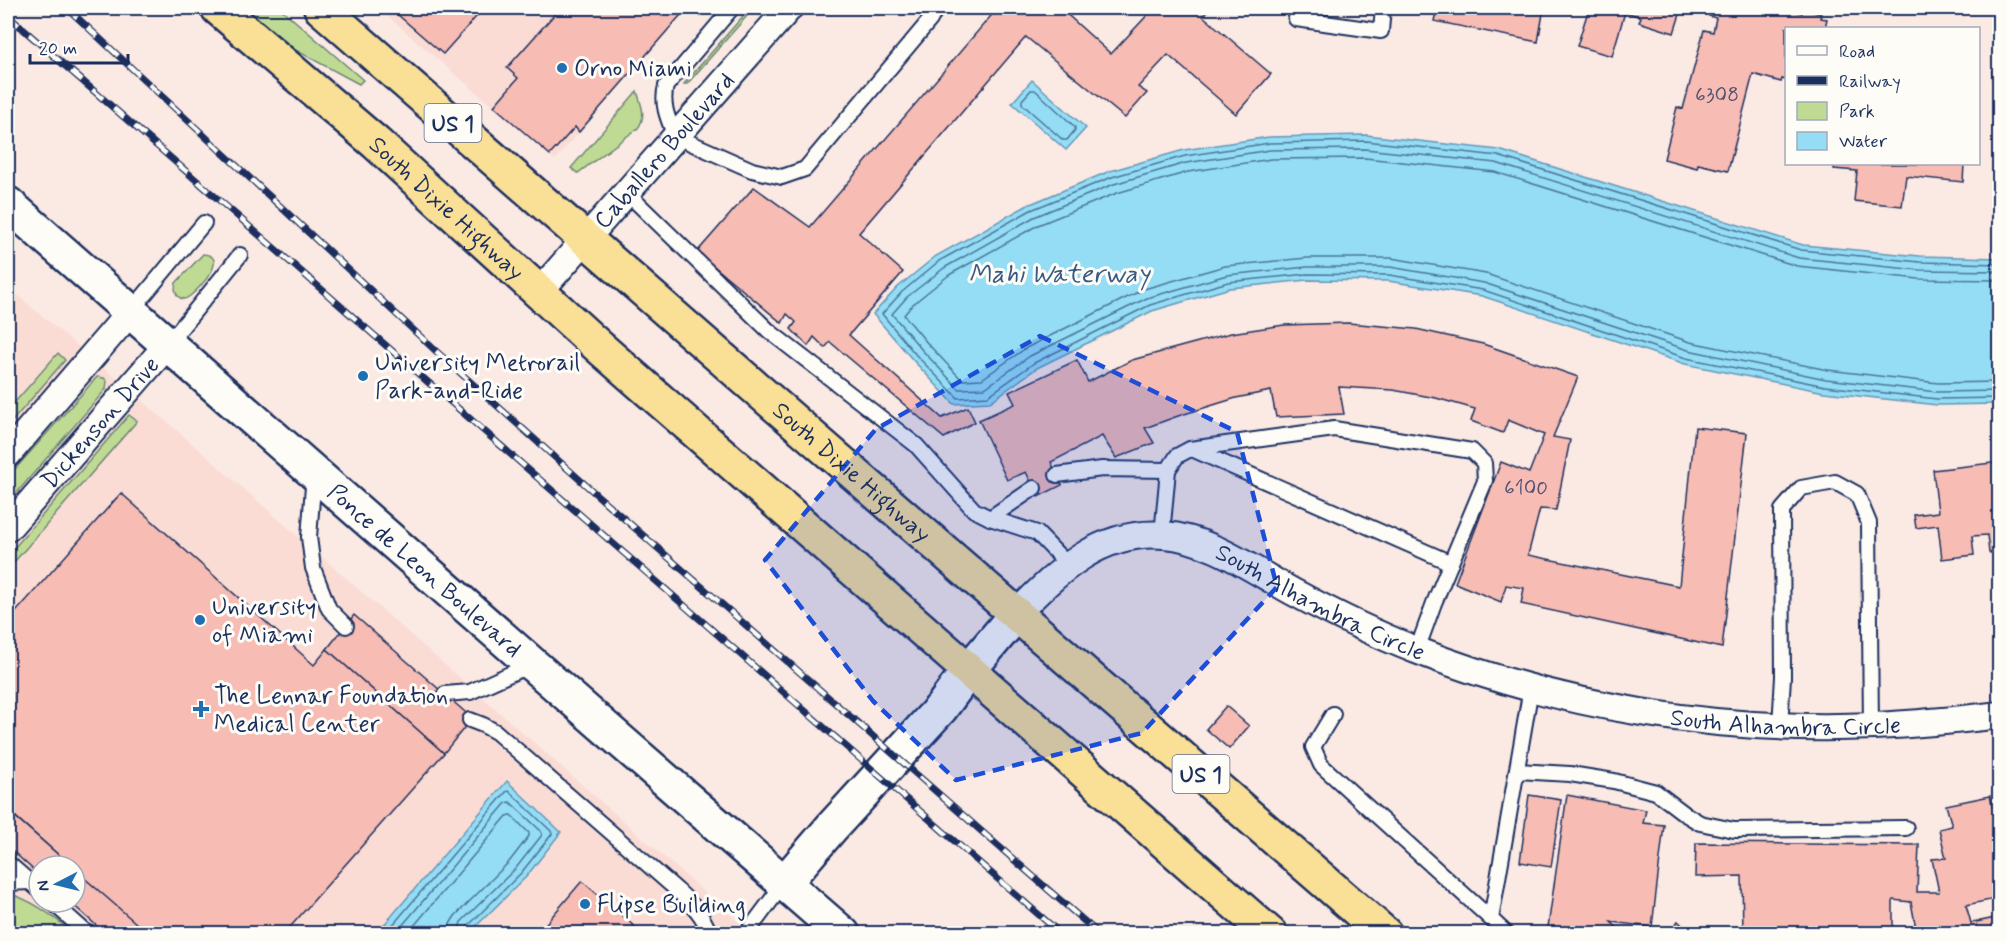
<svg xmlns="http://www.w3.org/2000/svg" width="2007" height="941" viewBox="0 0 2007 941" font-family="Mynerve,sans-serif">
  <rect width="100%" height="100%" fill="#fbe9e3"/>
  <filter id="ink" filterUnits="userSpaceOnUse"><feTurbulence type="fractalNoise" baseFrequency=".0167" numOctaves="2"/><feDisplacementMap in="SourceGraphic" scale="12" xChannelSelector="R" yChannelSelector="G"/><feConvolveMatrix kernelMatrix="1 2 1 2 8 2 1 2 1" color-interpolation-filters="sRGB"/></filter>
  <g filter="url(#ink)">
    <!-- built -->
    <g fill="#fadcd5" fill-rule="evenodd">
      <path d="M378 8H687L555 160Z"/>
      <path d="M8 287 172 426 751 933H8ZM39 866H75V902H39Z"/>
    </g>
    <!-- green -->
    <g fill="#bfdb93" stroke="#6d8578" stroke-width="1.5">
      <path d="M244 8H280L363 80 359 84 286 45Z"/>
      <path d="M750 8H754L687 84H684Z"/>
      <path d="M637 91C641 105 647 116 638 128L578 173 571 168Z"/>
      <path d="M203 254C231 256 199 289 190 296 180 304 173 293 176 283Z"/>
      <path d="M58 353 65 360 8 426V410Z"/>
      <path d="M97 377 104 378 107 381 106 389 8 503V477Z"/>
      <path d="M129 415 137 421 8 569V555Z"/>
      <path d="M16 896C38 904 55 918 73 933H8V897Z"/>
    </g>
    <!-- water -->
    <g fill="#94ddf5" stroke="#6497b9" stroke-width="1.5">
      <path d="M1032 80 1086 128 1066 150 1012 103Z"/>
      <path d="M1366 135 1499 150 1803 245 1920 256 1999 258V404L1937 405 1824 392 1685 364 1482 296 1388 281 1307 280 1230 288 1152 311 1037 368 990 402 954 404 912 359 873 314 898 287 936 256 1028 205 1110 171 1184 150 1269 137Z"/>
      <path d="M507 781 561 832 526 877 469 933H377Z"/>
    </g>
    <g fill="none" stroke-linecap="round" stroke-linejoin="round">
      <!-- shore -->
      <g stroke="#4b759a" stroke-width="1.5">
        <path d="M1031 90H1035L1075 127V130L1067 140H1063L1022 104V100Z"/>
        <path d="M2000 264 1920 262 1801 250 1498 156 1366 141 1270 143 1185 156 1112 177 1031 210 939 261 902 292 882 314 916 355 958 398 988 396 1034 363 1150 305 1228 282 1307 274 1389 275 1483 290 1686 358 1825 386 1937 399 2000 398"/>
        <path d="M2000 271 1919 270 1799 258 1496 163 1365 149 1270 150 1186 163 1114 184 1034 217 944 268 907 297 892 314 922 350 959 389 985 388 1030 356 1147 298 1227 275 1307 267H1390L1484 283 1688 350 1826 379 1937 392 2000 391"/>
        <path d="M2000 280 1919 279 1797 266 1495 172 1365 158 1271 159 1188 172 1117 193 1038 225 949 275 913 304 904 315 928 344 962 380 982 379 1026 348 1144 289 1225 266 1307 258H1391L1486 274 1690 342 1828 370 1938 383 2000 382"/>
        <path d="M385 934 506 792 509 791 551 831 552 834 521 873 467 927 465 934"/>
        <path d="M395 934 506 803 510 802 541 831 542 835 516 868 461 922 458 934"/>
        <path d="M407 934 507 816 511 815 529 833V836L509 862 455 916 450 924 449 934"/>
      </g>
    </g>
    <!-- building -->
    <g fill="#f7bcb3" stroke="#1b2f5e" stroke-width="1.5">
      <path d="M390 8H484L443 54Z"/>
      <path d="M560 8H687L579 132 575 127 550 155 494 106 518 78 507 68Z"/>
      <path d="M993 8H1060L1111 54 1154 8H1210L1203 16 1271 74 1236 114 1168 55 1138 87 1147 93 1125 118 1026 37 859 233 903 272 849 335 942 418 968 407 975 422 944 438 830 342 825 348 814 337 808 346 791 329 796 322 787 314 782 323 697 252 754 187 810 227 996 10Z"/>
      <path d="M1437 8H1544L1538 42 1434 21Z"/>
      <path d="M1589 8H1682L1674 33 1639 22 1641 17 1625 12 1612 56 1577 46Z"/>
      <path d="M1711 8H1800L1798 12 1802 13 1803 9 1821 14 1820 18 1827 19 1825 28H1786V80L1782 79 1781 82 1753 74 1728 171 1698 164 1697 168 1664 159 1677 107 1683 109 1704 30 1713 32 1716 18 1709 16Z"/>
      <path d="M1992 71H2000V143H1996Z"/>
      <path d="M1835 164H1964L1963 182 1906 176 1902 206 1854 201 1857 171 1834 169Z"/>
      <path d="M1348 323 1416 329 1483 344 1578 377 1553 437 1570 440 1556 510 1540 509 1528 555 1679 586 1695 427 1747 433 1722 648 1521 604 1524 588 1506 585 1501 602 1455 583 1501 462 1529 473 1544 435 1508 420 1503 433 1471 421 1475 409 1436 398 1393 390 1339 387 1344 414 1276 417 1271 391 1236 398 1178 416 1145 428 1154 443 1116 458 1102 436 1051 462 1062 485 1038 497 1026 472 1007 480 979 420 1015 404 1009 392 1077 360 1088 382 1132 360 1231 333 1284 325Z"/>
      <path d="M2000 462V552L1989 553 1987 535 1972 536 1974 555 1942 559 1938 525 1916 528 1914 515 1938 512 1933 470Z"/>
      <path d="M121 493 314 665 327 649 444 753 284 934H147L75 870V866H71L8 810V621Z"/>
      <path d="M354 615 472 718 444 753 327 649Z"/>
      <path d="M1226 706 1249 726 1229 749 1206 729Z"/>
      <path d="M1529 795 1561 800 1551 867 1520 862Z"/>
      <path d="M1567 795 1646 810 1643 823 1664 825 1652 927 1611 922 1624 934H1547Z"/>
      <path d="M1990 796 2000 840V898L1966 905 1971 923 2000 917V934H1917L1911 902 1893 900V934H1743L1742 876 1695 877 1696 843 1919 845 1917 892H1939L1932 859 1946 858 1939 829 1952 826 1946 805Z"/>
      <path d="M13 815 71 866H39V875L8 847V822Z"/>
      <path d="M75 870 144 930 141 934H106L70 902H75Z"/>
      <path d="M582 881 642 933V934H537Z"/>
      <path d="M1678 921 1691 934H1668Z"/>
    </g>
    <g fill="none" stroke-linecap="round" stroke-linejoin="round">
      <defs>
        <g id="lane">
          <path d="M732 8 666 86C661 104 668 119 675 136L752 170 782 177 805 169 930 20 936 8"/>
          <path d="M1297 8 1296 19 1381 31 1383 8"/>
          <path d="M626 192 769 331 916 445 974 510 990 518 1037 533 1068 565"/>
          <path d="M131 311 204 223"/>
          <path d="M168 344 240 255"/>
          <path d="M1192 449 1451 563"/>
          <path d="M314 474 309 537 313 568 329 609 346 626"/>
          <path d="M1057 475 1102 469 1168 470"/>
          <path d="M990 518 1034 488"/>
          <path d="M1162 535 1168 470 1177 456 1190 449 1334 429 1472 451 1484 463 1485 481 1434 603 1417 650"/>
          <path d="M445 694 470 692 532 664"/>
          <path d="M1333 714 1313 747 1321 765 1491 919"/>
          <path d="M470 720 483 725 496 732 678 891C692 904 703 915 710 934"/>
          <path d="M1780 726 1783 677 1782 510 1801 488 1835 482 1857 494 1869 523 1871 726"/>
          <path d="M1517 771 1570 774 1614 781 1656 792 1685 814 1700 823 1734 830 1906 828"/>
          <path d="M8 863 39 890"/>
          <path d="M8 883 29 882"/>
          <path d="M52 902 88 934"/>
          <path d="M746 934 784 883"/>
          <path d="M1507 934 1491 919 1531 688"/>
        </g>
        <g id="street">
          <path id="s1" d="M539 292 789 8"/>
          <path d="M8 454 131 311"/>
          <path id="s2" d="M8 528 168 344"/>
          <path id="s3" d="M1017 613C1058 571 1101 530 1164 535 1211 538 1257 573 1297 594 1336 615 1375 634 1416 650 1561 707 1718 733 1874 726 1916 724 1958 720 2000 715"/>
        </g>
        <g id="secondary">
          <path id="s4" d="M8 204 532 664 843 934"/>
          <path d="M784 883 832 827 941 708 969 670 1017 613"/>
        </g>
        <g id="highway">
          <path id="s5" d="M218 8 376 143 598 346 1270 934"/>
          <path id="s6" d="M321 8 766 397 1385 934"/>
        </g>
      </defs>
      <!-- lane casing -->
      <use href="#lane" stroke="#1b2f5e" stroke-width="18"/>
      <!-- street casing -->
      <use href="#street" stroke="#1b2f5e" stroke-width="30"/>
      <!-- secondary casing -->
      <use href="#secondary" stroke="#1b2f5e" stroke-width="38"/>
      <!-- highway casing -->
      <use href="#highway" stroke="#1b2f5e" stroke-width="38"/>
      <!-- lane -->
      <use href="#lane" stroke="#fdfcf7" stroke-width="14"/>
      <!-- street -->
      <use href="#street" stroke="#fdfcf7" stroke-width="26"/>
      <!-- secondary -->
      <use href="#secondary" stroke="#fdfcf7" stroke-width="33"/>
      <!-- highway -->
      <use href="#highway" stroke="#fadf96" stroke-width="33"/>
      <defs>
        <g id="rail">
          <path d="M67 8 437 352 597 495 1099 934"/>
          <path d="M8 16 1061 934"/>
        </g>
      </defs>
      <!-- rail casing -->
      <use href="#rail" stroke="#1b2f5e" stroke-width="7"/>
      <!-- rail -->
      <use href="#rail" stroke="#fdfcf7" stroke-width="4.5" stroke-dasharray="14" stroke-linecap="butt"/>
    </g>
  </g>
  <!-- marked area -->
  <path fill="#1d4ed8" fill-opacity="0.2" stroke="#1d4ed8" stroke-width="4.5" stroke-dasharray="12 8" stroke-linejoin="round" d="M1040 336 1237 432 1277 587 1142 733 956 780 873 701 765 560 876 429Z"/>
  <!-- markers -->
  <g fill="#1f6fb2" stroke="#fdfcf7" stroke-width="2">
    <circle cx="562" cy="68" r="6"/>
    <circle cx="363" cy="376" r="6"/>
    <circle cx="200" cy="620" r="6"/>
    <path d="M198 700h6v6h6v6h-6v6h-6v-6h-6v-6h6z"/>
    <circle cx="585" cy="904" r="6"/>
  </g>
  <g text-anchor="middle" stroke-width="6" stroke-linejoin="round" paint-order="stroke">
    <!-- number labels -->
    <g font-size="21" fill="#525273">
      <text x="1717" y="101">6308</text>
      <text x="1526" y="494">6100</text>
    </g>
    <!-- shield labels -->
    <g fill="#fdfcf7" stroke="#5f6c8c" stroke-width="1.5">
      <rect x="424.5" y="104" width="57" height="38" rx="4.5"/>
      <rect x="1172.5" y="755" width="57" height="38" rx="4.5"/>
    </g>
    <g font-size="22" font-weight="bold" fill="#1b2f5e">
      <text x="453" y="131">US 1</text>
      <text x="1201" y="782">US 1</text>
    </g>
    <!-- poi labels -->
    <g font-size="24" fill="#1b2f5e" stroke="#fdfcf7" text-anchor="start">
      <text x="574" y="76">Orno Miami</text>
      <text x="375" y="370">University Metrorail<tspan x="375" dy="28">Park-and-Ride</tspan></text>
      <text x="212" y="614">University<tspan x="212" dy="28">of Miami</tspan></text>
      <text x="214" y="703">The Lennar Foundation<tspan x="214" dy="28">Medical Center</tspan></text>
      <text x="597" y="912">Flipse Building</text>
    </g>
    <!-- street labels -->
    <g font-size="24" fill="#1b2f5e" stroke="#fdfcf7">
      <text dy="8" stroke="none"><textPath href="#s1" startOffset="189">Caballero Boulevard</textPath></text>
      <text dy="8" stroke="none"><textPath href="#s5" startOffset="304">South Dixie Highway</textPath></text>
      <text dy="8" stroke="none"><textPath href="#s2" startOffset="140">Dickenson Drive</textPath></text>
      <text dy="8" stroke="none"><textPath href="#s6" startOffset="705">South Dixie Highway</textPath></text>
      <text dy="8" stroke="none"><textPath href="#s4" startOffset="555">Ponce de Leon Boulevard</textPath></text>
      <text dy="8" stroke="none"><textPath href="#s3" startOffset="344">South Alhambra Circle</textPath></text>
      <text dy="8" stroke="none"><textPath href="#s3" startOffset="830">South Alhambra Circle</textPath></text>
    </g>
    <!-- water labels -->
    <g font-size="26" font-style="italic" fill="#395a84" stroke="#fdfcf7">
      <text x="1059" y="282">Mahi Waterway</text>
    </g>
  </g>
  <!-- margin -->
  <rect width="2007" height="941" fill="none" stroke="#fdfcf7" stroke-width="30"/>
  <rect x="15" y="15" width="1977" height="911" fill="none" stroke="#1b2f5e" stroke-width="2" filter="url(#ink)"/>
  <!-- legend -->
  <rect x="1785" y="27" width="195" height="138" fill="#fdfcf7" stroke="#a3aaba" stroke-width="1.5"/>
  <rect x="1797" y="46" width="30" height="9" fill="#fdfcf7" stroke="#a3aaba" stroke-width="1.5"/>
  <text x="1839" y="57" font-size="18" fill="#1b2f5e">Road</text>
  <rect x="1797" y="76" width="30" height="9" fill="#1b2f5e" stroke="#a3aaba" stroke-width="1.5"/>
  <text x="1839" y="87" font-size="18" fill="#1b2f5e">Railway</text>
  <rect x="1797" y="102" width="30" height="18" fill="#bfdb93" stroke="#a3aaba" stroke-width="1.5"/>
  <text x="1839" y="117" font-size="18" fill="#1b2f5e">Park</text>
  <rect x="1797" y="132" width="30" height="18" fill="#94ddf5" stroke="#a3aaba" stroke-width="1.5"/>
  <text x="1839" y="147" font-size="18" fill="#1b2f5e">Water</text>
  <!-- north arrow -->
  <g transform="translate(57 884) rotate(263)"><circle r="28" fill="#fdfcf7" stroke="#a3aaba" stroke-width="1.5"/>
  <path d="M0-4.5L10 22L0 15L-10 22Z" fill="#1f6fb2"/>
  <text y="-9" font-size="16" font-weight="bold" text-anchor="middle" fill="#1b2f5e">N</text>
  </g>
  <!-- scale -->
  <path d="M30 54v9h98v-9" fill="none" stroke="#1b2f5e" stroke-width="3"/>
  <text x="39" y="54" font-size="18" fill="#1b2f5e" stroke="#fdfcf7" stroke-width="4.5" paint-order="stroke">20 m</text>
</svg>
